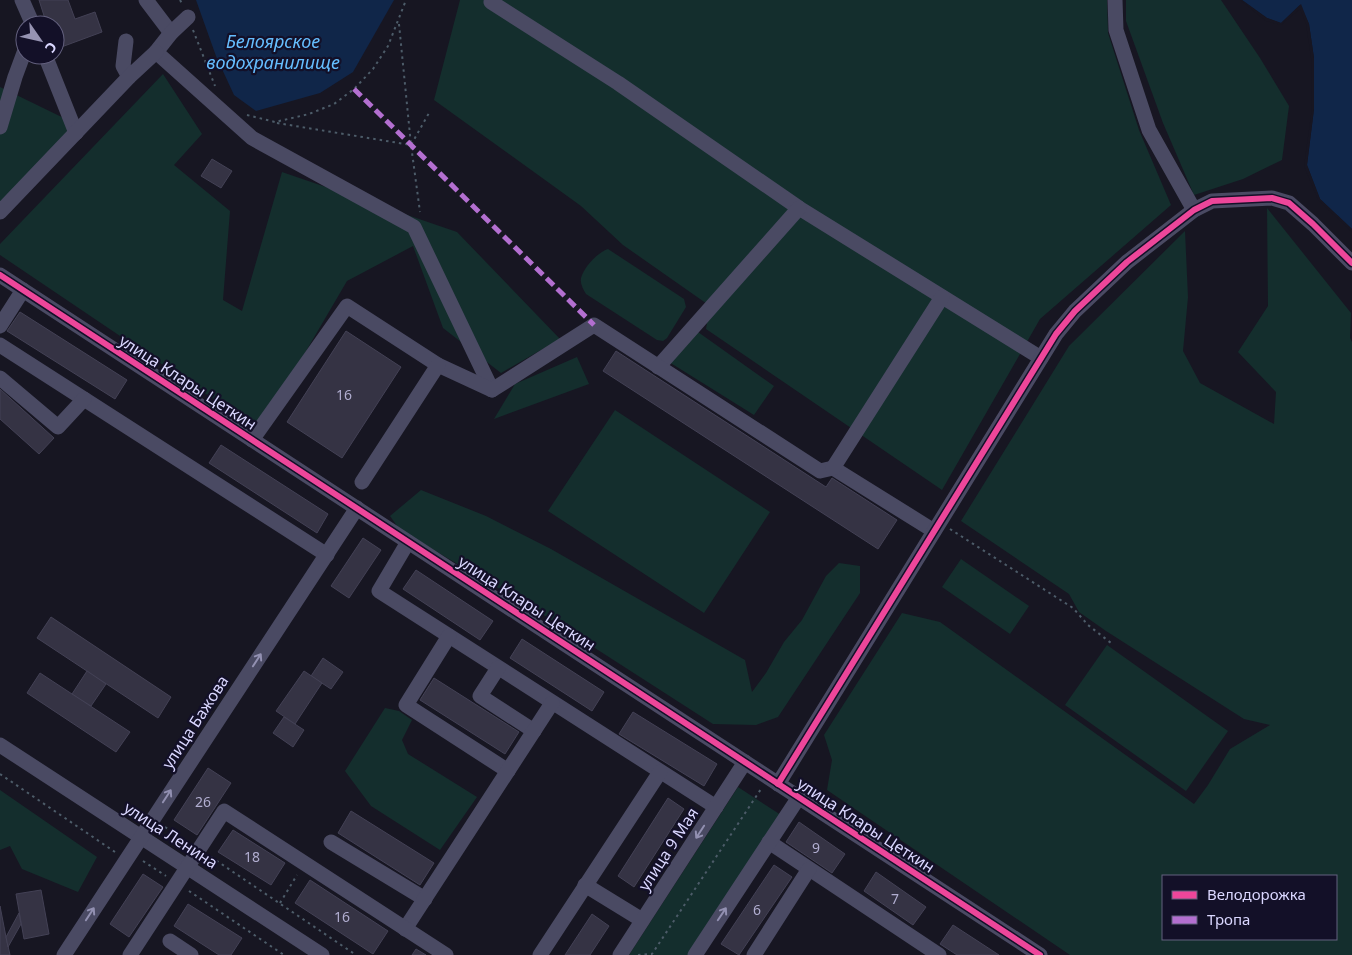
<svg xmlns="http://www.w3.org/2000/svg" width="1352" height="955" viewBox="0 0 1352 955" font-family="'Noto Sans',sans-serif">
  <rect width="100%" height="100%" fill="#171622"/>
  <!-- green -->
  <g fill="#142e2d" fill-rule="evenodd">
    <path d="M460 0H1107L1108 33 1139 130 1171 205 1040 319 942 490 706 329 710 306 623 245 581 206 434 100Z"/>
    <path d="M1126 0H1221L1260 58 1289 106 1282 160 1243 179 1194 195 1163 123 1126 21Z"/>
    <path d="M163 74 202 134 174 165 230 211 223 300 242 311 282 172 457 232 560 339 501 373 443 328 413 246 347 281 268 416 252 425 0 255V244Z"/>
    <path d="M0 87 76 124 0 206Z"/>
    <path d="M1267 208 1351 313 1350 338 1352 342V955H1070L827 790 832 760 824 735 902 613 940 622 1194 804 1208 785 1230 749 1270 725 1244 719 1106 631 1079 612 1069 594 961 521 1069 346 1185 231 1188 297 1183 351 1200 383 1274 424 1276 392 1238 352 1268 306ZM1163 876H1336V939H1163Z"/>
    <path d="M608 249 684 299 686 307 667 338 663 341 657 340 586 294C583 289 580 284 581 278 584 267 598 252 608 249Z"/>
    <path d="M698 332 774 386 754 415 669 362Z"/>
    <path d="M577 357 589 384 494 419 515 384Z"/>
    <path d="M615 410 770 512 704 613 548 511Z"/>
    <path d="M421 490 486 516 551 549 745 660 752 692 766 673 784 642 802 620 826 576 839 563 860 566V593L778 717 756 725 713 724 542 614 400 530 390 516Z"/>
    <path d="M961 559 1029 606 1010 634 942 587Z"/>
    <path d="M1107 645 1228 731 1186 791 1065 705Z"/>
    <path d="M385 708 399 711 412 720 402 740 408 754 477 797 440 850 371 806 345 771Z"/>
    <path d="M738 787 781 815 689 955H629Z"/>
    <path d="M0 790 97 857 78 892 22 869 10 846 0 850Z"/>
  </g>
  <!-- water -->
  <g fill="#102649">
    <path d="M196 0H394L353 72 320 93 256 111 234 95 216 56Z"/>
    <path d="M1242 0H1352V229L1320 199 1307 165 1314 109V58L1309 24 1300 5 1281 23 1267 18Z"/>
  </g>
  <!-- pier -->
  <path fill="#171622" d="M1240 0H1242L1267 18 1281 23 1301 4 1309 24 1314 58V109L1307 165 1320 199 1352 229V232L1318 200 1304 166 1312 108 1311 58 1306 24 1300 9 1281 25 1266 21Z"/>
  <!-- building -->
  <g fill="#353344" stroke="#434155">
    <path d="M39 0H68L75 19 95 12 102 32 56 49 55 25H47Z"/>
    <path d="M212 159 232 171 221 188 201 176Z"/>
    <path d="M20 312 127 380 115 399 7 331Z"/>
    <path d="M346 331 401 367 342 458 287 422Z"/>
    <path d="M616 351 826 487 832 478 897 520 878 549 603 371Z"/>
    <path d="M0 389 54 438 39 454 0 419Z"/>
    <path d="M221 445 328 514 317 533 209 463Z"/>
    <path d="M363 538 381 550 349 598 331 586Z"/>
    <path d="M416 570 493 621 480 640 403 589Z"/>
    <path d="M51 617 171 697 158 718 37 638Z"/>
    <path d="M522 639 604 692 592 711 510 658Z"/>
    <path d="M323 658 343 672 331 689 311 676Z"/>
    <path d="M87 671 106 684 91 706 72 694Z"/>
    <path d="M304 671 322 683 295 724 276 711Z"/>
    <path d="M40 673 130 732 116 752 27 693Z"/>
    <path d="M434 678 519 732 505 754 420 700Z"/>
    <path d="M633 712 717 764 704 786 619 734Z"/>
    <path d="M284 717 304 730 293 747 273 733Z"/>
    <path d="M208 768 231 783 197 835 174 820Z"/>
    <path d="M668 798 684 809 634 887 618 876Z"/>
    <path d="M351 811 434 863 420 885 338 833Z"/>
    <path d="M799 822 845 854 832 873 786 842Z"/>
    <path d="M233 830 285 863 271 885 218 852Z"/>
    <path d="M774 865 792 877 739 955 721 944Z"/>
    <path d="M876 872 926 907 913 925 864 891Z"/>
    <path d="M143 874 163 887 129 937 110 924Z"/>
    <path d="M310 880 388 931 373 954 295 903Z"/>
    <path d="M41 890 49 934 24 939 16 894Z"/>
    <path d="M188 904 242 938 231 955H219L174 926Z"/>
    <path d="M0 906 6 937 10 955H0Z"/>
    <path d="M19 913 21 924 8 947 6 937Z"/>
    <path d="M592 914 609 926 590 955H565Z"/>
    <path d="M953 925 999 955H957L940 944Z"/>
    <path d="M416 949 426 955H412Z"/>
  </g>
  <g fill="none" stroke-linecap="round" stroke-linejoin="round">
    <!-- path -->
    <g stroke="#4d5c69" stroke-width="2" stroke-dasharray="2.5 4" stroke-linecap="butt">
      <path d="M180 0 183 5"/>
      <path d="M399 24 411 145 420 212"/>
      <path d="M193 30 215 86"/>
      <path d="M247 115 275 122 309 114 334 104 354 89 373 69 388 46 406 0"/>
      <path d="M277 123 411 145 429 113"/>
      <path d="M950 529 1073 608 1088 625 1111 643"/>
      <path d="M0 774 115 852"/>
      <path d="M165 827 188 842"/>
      <path d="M211 857 356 955"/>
      <path d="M143 861 166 876"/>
      <path d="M189 891 284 955"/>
      <path d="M280 903 297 875"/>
      <path d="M638 955 652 954 761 789"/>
    </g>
    <!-- minor -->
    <g stroke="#4a4a63" stroke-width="15">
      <path d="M22 0 33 25"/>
      <path d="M146 0 171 33"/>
      <path d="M492 0 491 2 618 83 799 208 1041 358"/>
      <path d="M1115 0 1116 30 1149 130 1194 210"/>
      <path d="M188 17 171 33 156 52 252 138 414 227 492 390"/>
      <path d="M126 41 123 66 129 77"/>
      <path d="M45 55 76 133"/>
      <path d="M0 127 15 77 25 50"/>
      <path d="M0 212 129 77 156 52"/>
      <path d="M0 275 1040 955"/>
      <path d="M0 326 23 290"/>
      <path d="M0 345 327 555"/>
      <path d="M658 367 799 208"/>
      <path d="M0 378 58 427 84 399"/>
      <path d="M252 440 347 306 438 365 492 390 594 325 820 471 833 468 934 531"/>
      <path d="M833 468 942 297"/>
      <path d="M362 482 438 365"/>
      <path d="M408 542 379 591 716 807"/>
      <path d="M449 636 406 705 508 771"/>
      <path d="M498 668 480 696 534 731"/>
      <path d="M0 745 322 955"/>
      <path d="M778 784 1056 334 1075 311 1127 262 1194 210 1212 201 1272 198 1289 203 1313 224 1352 263"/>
      <path d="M331 842 425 899"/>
      <path d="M769 842 939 955"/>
      <path d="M585 885 642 920"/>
      <path d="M405 929 552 703"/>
      <path d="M170 941 191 955"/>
      <path d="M64 955 357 508"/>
      <path d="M130 955 224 811 446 955"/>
      <path d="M540 955 660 772"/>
      <path d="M620 955 745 762"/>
      <path d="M695 955 799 797"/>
      <path d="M754 955 809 869"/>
    </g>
    <!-- quiet -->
    <path stroke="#b36fd0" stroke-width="5" stroke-dasharray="10 5" stroke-linecap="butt" d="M354 89 594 325"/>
    <defs>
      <g id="cycleway">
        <path d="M0 275 1040 955"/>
        <path d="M778 784 1056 334 1075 311 1127 262 1194 210 1212 201 1272 198 1289 203 1313 224 1352 263"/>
      </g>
    </defs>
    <!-- cycleway casing -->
    <use href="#cycleway" stroke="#131028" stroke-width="9"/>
    <!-- cycleway -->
    <use href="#cycleway" stroke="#ed469a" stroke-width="6"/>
  </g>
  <!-- one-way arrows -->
  <defs><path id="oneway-shaft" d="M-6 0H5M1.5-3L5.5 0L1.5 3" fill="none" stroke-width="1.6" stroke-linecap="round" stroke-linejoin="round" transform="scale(1.25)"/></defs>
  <g stroke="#9290b1">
    <use href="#oneway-shaft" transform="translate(257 660) rotate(-57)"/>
    <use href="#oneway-shaft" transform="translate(167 796) rotate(-57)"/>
    <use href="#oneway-shaft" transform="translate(700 832) rotate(123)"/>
    <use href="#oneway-shaft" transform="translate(90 914) rotate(-57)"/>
    <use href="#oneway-shaft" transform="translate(722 914) rotate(-56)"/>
  </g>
  <g text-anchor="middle" stroke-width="4.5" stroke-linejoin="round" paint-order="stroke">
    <!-- number labels -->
    <g font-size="14" fill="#b1aed0">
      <text x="344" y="400">16</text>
      <text x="203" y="807">26</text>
      <text x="816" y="853">9</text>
      <text x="252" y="862">18</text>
      <text x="895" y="904">7</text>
      <text x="757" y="915">6</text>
      <text x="342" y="922">16</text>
    </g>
    <!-- street labels -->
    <g font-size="16" fill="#dad7ff" stroke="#131028">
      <text transform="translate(188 382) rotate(33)" y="6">улица Клары Цеткин</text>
      <text transform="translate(527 603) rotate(33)" y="6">улица Клары Цеткин</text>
      <text transform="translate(195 722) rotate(-57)" y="6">улица Бажова</text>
      <text transform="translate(866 825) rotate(33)" y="6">улица Клары Цеткин</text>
      <text transform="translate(171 835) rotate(33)" y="6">улица Ленина</text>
      <text transform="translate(668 849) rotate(-57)" y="6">улица 9 Мая</text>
    </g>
    <!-- water labels -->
    <g font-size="18" font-style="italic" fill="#65bdfe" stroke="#131028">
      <text x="273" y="48">Белоярское<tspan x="273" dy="21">водохранилище</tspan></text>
    </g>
  </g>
  <!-- legend -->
  <rect x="1162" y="875" width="175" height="65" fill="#131028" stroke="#63607e"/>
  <rect x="1172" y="891" width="25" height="8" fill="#ed469a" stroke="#63607e"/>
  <text x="1207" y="900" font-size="15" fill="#dad7ff">Велодорожка</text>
  <rect x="1172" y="916" width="25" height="8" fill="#b36fd0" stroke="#63607e"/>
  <text x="1207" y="925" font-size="15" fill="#dad7ff">Тропа</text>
  <!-- north arrow -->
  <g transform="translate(40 40) rotate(124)"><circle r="24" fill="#131028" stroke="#63607e"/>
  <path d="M0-4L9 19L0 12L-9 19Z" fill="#9693b2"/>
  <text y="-8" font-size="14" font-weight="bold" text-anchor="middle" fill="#dad7ff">С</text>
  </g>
</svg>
